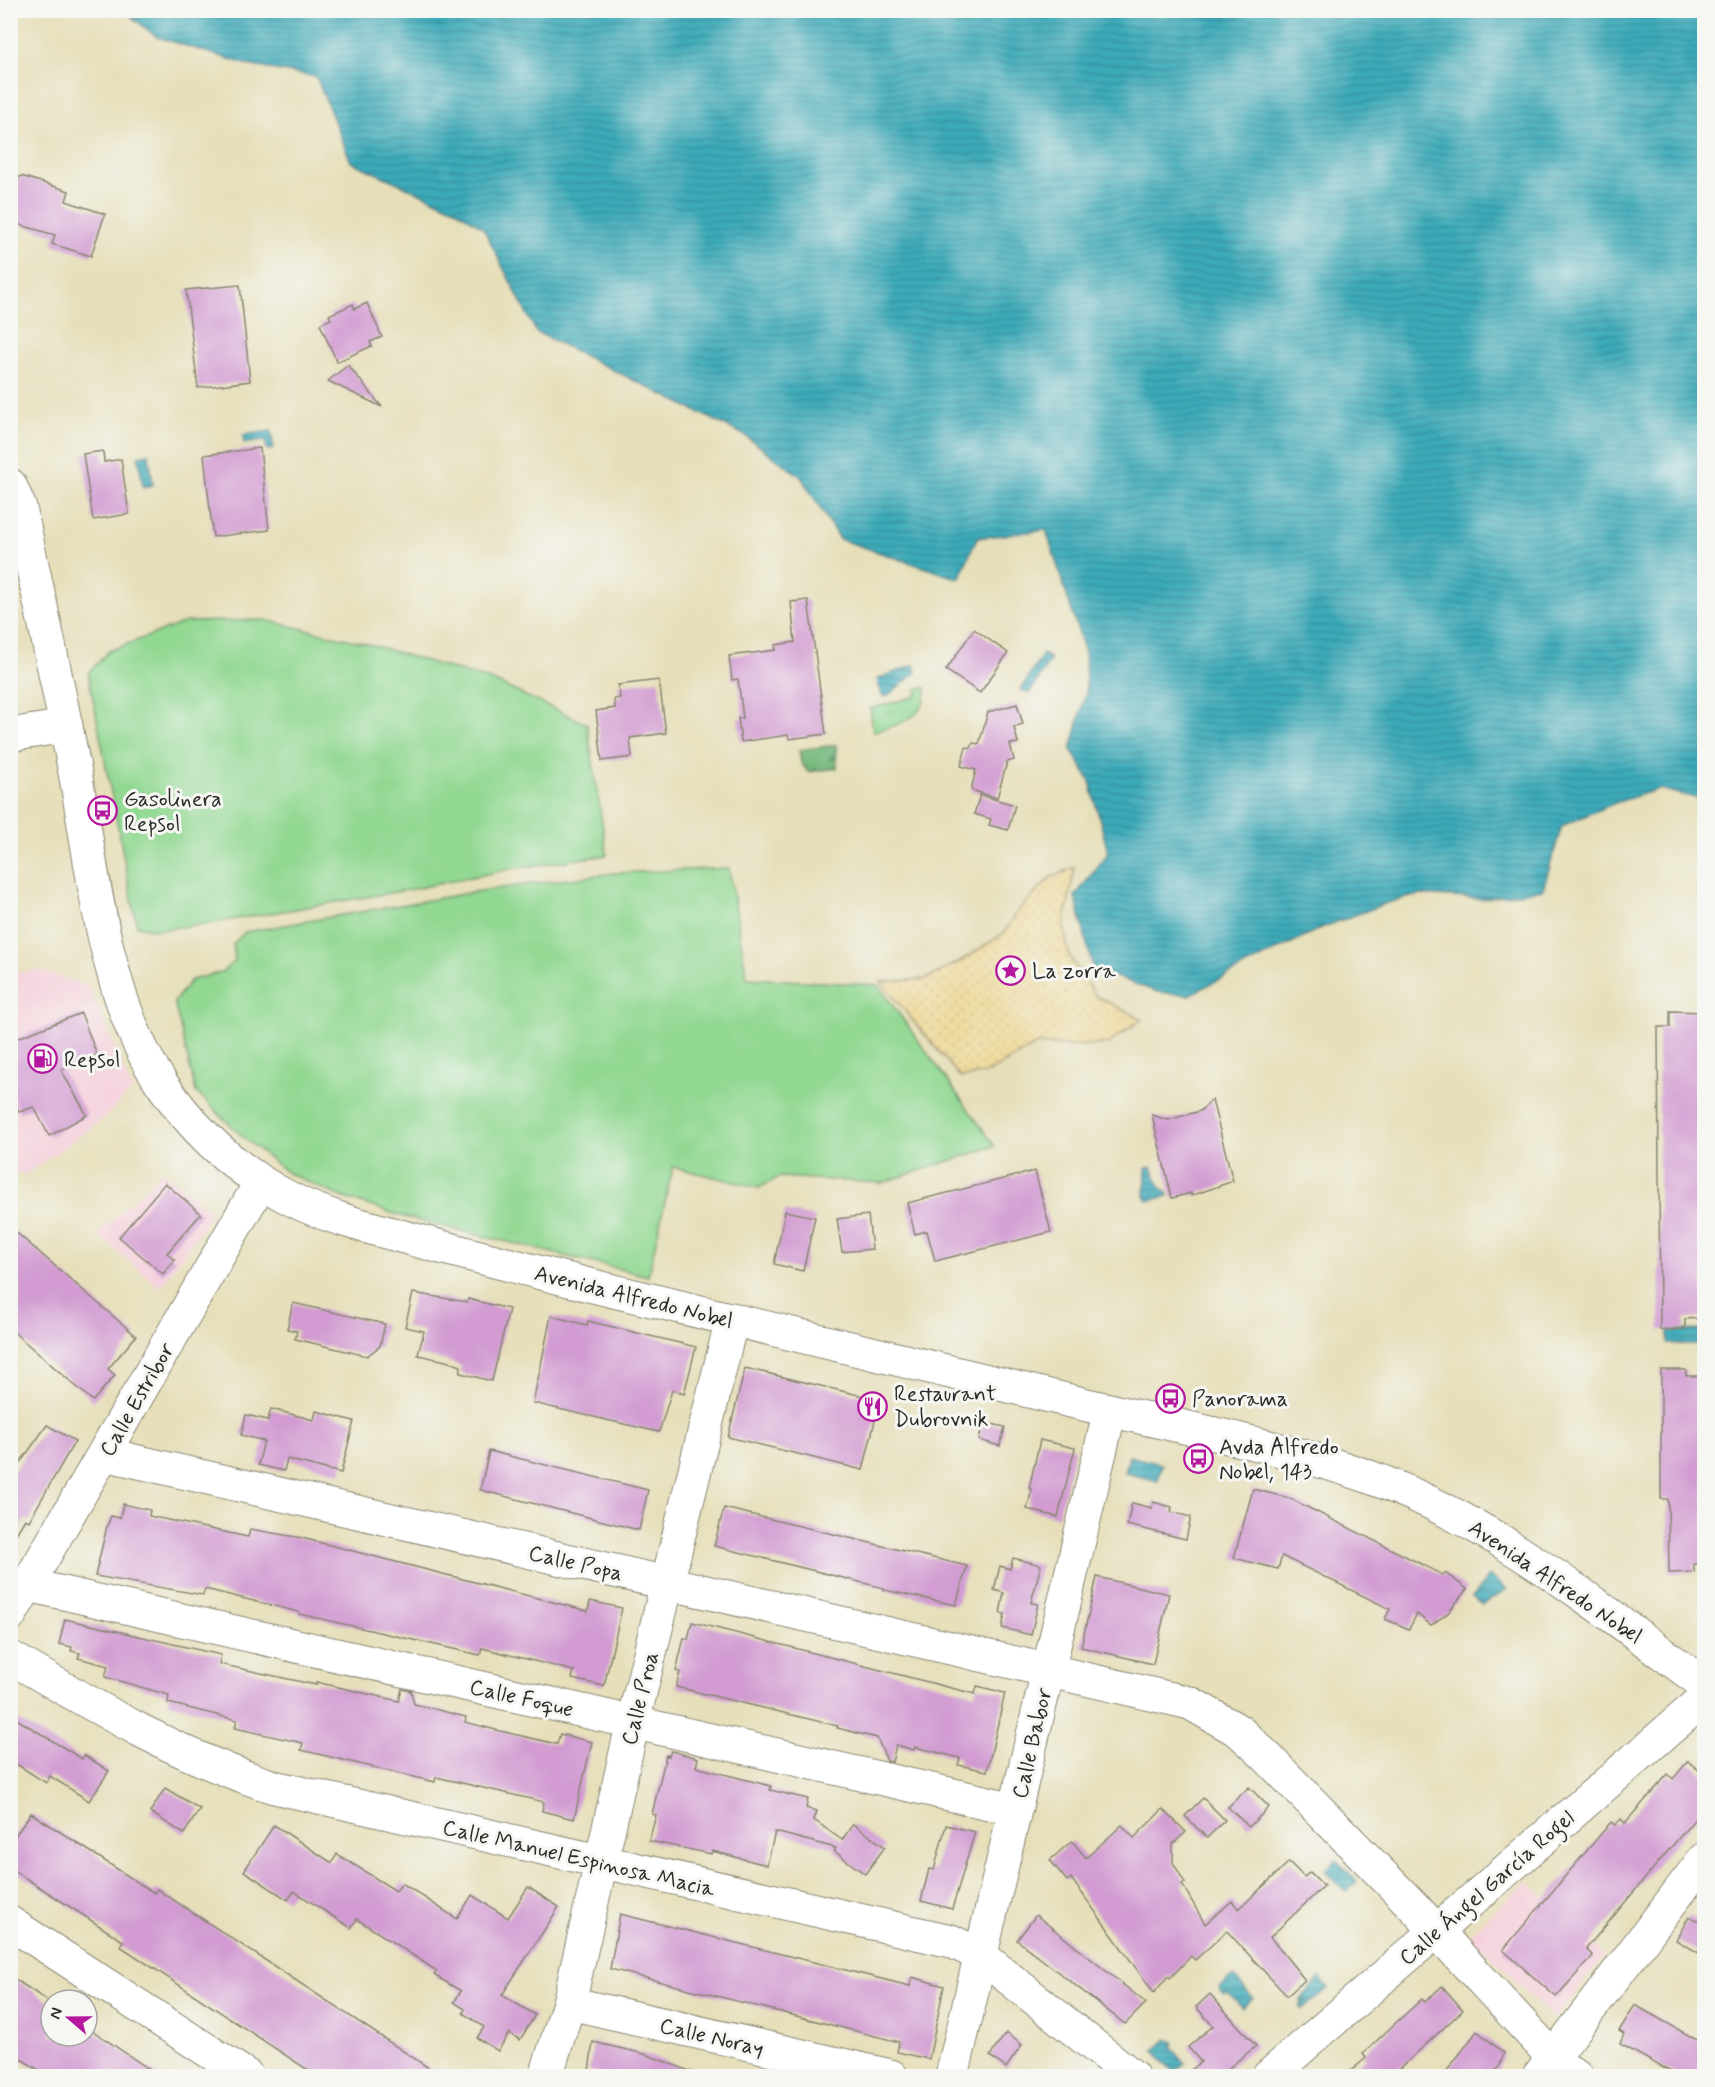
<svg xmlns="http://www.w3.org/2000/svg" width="1715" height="2087" viewBox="0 0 1715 2087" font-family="Mynerve,sans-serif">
  <defs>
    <pattern id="grass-tufts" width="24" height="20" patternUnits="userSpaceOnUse" patternTransform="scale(1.5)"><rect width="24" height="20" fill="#91d892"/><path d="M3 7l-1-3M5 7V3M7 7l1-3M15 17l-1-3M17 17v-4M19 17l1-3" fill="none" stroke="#7dba7e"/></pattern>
    <pattern id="forest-firs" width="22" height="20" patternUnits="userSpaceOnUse" patternTransform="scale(1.5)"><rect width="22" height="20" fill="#74b87c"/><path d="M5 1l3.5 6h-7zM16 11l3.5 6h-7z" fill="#5f9666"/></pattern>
    <pattern id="sand-dots" width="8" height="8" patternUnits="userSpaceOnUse" patternTransform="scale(1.5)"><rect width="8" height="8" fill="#eeda9e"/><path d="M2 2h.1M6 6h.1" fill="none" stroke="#cb8" stroke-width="1.8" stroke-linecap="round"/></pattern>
    <pattern id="water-rules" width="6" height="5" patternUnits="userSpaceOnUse" patternTransform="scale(1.5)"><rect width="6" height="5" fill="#3cabba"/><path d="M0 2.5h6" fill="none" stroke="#338b97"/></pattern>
  </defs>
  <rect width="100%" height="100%" fill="#f6f6f2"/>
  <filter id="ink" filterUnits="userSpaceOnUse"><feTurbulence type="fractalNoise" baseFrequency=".0167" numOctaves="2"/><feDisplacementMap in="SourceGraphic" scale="12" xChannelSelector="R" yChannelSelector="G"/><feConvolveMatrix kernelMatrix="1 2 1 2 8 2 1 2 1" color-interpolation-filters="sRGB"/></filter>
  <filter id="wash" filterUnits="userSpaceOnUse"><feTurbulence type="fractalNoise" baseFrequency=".008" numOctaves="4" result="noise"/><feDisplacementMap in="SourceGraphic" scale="24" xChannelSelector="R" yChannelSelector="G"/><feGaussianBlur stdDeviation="1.35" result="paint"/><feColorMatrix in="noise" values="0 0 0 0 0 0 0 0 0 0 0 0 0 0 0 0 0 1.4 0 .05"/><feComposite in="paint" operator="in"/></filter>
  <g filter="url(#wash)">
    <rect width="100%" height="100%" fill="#e6dfba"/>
    <!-- built -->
    <g fill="#f5cfda">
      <path d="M39 970 89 987 132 1090 103 1119 25 1175 15 1172 11 1158V974Z"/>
      <path d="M163 1171 212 1213 160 1288 98 1234Z"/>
      <path d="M1527 1881 1605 1955 1554 2019 1469 1934Z"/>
    </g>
    <!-- grass -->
    <path fill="url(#grass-tufts)" stroke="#5e825e" stroke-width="1.5" d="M922 688H926C926 719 898 725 873 732L870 709 917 696 916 690Z"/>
    <!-- forest -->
    <path fill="url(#forest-firs)" stroke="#507254" stroke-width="1.5" d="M836 745 837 768 808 772 801 763 799 750Z"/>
    <!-- sand -->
    <path fill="url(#sand-dots)" stroke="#8c8264" stroke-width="1.5" d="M1075 867 1064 926 1069 956 1096 996 1142 1019 1108 1044 1069 1046 1037 1044 987 1073 961 1078 881 982 926 979 961 961 1004 933 1017 912 1050 878Z"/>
    <!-- green -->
    <g fill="#91d892" stroke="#5e825e" stroke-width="1.5">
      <path d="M265 620 369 644 493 681 587 724 607 855 511 869 413 889 207 924 156 930 137 926 88 673 109 651 186 622Z"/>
      <path d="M729 868 747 978 878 985 995 1146 882 1183 779 1177 759 1188 673 1167 648 1276 404 1217 339 1196 288 1173 244 1138 196 1092 174 1002 191 980 222 972 235 961 233 944 245 932 480 891 614 873Z"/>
    </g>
    <!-- water -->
    <g fill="url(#water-rules)" stroke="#346b72" stroke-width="1.5">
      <path d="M124 11H1704V800L1659 789 1615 803 1562 826 1543 889 1482 899 1420 895 1390 902 1321 928 1189 995 1157 992 1093 969 1075 896 1108 853 1090 781 1071 750 1086 692 1085 653 1046 530 977 538 959 579 839 539 801 477 744 435 536 332 483 228 455 209 351 162 316 77 252 66 157 37Z"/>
      <path d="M271 431 274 449 267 450 265 441 244 444 243 435Z"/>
      <path d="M149 454 153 485 143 487 138 456Z"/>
      <path d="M1043 654 1051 659 1029 694 1021 689Z"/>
      <path d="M914 665 916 673 886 697 881 695 877 679Z"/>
      <path d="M1152 1167 1160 1187 1167 1192 1168 1196 1148 1201 1145 1196 1146 1168Z"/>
      <path d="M1704 1330V1344H1668V1331Z"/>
      <path d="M1129 1456 1162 1464 1158 1481 1125 1473Z"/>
      <path d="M1489 1576 1507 1589 1483 1605 1472 1597Z"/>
      <path d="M1336 1860 1357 1881 1347 1892 1325 1871Z"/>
      <path d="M1233 1976 1253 1998 1242 2008 1228 1993 1225 1995 1220 1991 1219 1988Z"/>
      <path d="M1320 1978 1329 1988 1302 2010 1299 2006 1307 1999 1302 2002 1300 2000Z"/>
      <path d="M1167 2039 1174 2042 1172 2048 1185 2063 1173 2073 1154 2050Z"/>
    </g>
    <g id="blocks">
      <!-- building -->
      <g fill="#d29cd2">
        <path d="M21 176 69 191 66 201 105 214 91 256 52 244 55 235 10 222V186Z"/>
        <path d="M240 285 250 381 198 388 186 290Z"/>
        <path d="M367 303 382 337 370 342 372 346 337 362 320 324 331 319 329 315 353 304 354 309Z"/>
        <path d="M348 365 382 407 328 381Z"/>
        <path d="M260 448 269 530 213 537 204 455Z"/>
        <path d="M103 451 104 462 121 459 129 514 93 520 83 454Z"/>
        <path d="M808 600 826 734 789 739 788 735 741 742 738 718H743L738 679 732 680 729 656 776 650 775 645 795 642 791 602Z"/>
        <path d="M974 629 1008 653 980 693 946 670Z"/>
        <path d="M659 680 666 733 630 738 632 757 602 761 596 711 615 708 614 699 620 698 618 685Z"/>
        <path d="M1017 704 1023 724 1014 727 1018 743 1010 744 1014 760 1007 762 997 798 971 790 976 770 961 766 966 747 971 748 973 743 979 744 988 712Z"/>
        <path d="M980 795 1015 805 1008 830 989 825 991 819 974 814Z"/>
        <path d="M1670 1011 1704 1012V1318L1685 1319V1329L1660 1330 1658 1027H1670Z"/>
        <path d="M81 1013 97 1055 61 1070 87 1115 49 1136 34 1107 19 1112 10 1090V1041Z"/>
        <path d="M1212 1100 1233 1181 1191 1196V1193L1172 1198 1152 1115 1168 1120 1200 1111Z"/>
        <path d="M1035 1171 1051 1232 935 1261 927 1231 915 1234 907 1203Z"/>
        <path d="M165 1183 201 1214 167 1253 175 1260 163 1274 119 1237Z"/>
        <path d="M785 1211 815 1217 803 1271 774 1264Z"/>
        <path d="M868 1215 872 1249 842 1252 837 1219Z"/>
        <path d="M10 1227 136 1336 108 1369 115 1375 93 1401 10 1329Z"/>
        <path d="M413 1293 467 1302 468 1299 509 1309 492 1381 460 1373 461 1366 446 1361 418 1355 424 1331 405 1327Z"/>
        <path d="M293 1303 385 1324 380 1346 367 1356 295 1339 297 1331 287 1329Z"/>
        <path d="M551 1316 587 1325 588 1321 696 1347 684 1394 672 1390 659 1432 533 1403Z"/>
        <path d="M745 1368 880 1400 863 1470 728 1437Z"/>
        <path d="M1661 1370H1686V1376H1704V1555H1701L1702 1564H1694V1572L1669 1573 1668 1499H1661Z"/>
        <path d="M271 1409 314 1420 316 1411 354 1421 341 1473 287 1459 284 1471 258 1465 264 1441 241 1435 246 1415 268 1420Z"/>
        <path d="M983 1422 1005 1427 1000 1446 979 1440Z"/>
        <path d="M47 1425 75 1441 29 1521 25 1519 10 1544V1477Z"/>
        <path d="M1040 1440 1075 1448 1058 1517 1027 1509 1032 1489 1029 1488Z"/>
        <path d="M489 1451 648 1490 639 1530 480 1490Z"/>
        <path d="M1253 1489 1289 1498 1443 1575 1445 1573 1467 1589 1448 1613 1431 1625 1417 1614 1409 1629 1385 1619 1390 1609 1282 1556 1278 1569 1234 1558Z"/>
        <path d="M1153 1502 1172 1507 1171 1512 1191 1517 1186 1539 1127 1525 1132 1503 1152 1508Z"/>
        <path d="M123 1504 150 1510 149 1516 248 1537 250 1529 302 1538 588 1611 590 1601 622 1608 604 1686 572 1679 574 1671 482 1648 480 1655 299 1614V1612L205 1589 203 1595 95 1576 107 1526 111 1516 120 1518Z"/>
        <path d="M724 1508 967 1566 956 1605 884 1590V1588L714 1546Z"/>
        <path d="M1013 1558 1041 1565 1031 1603 1038 1604 1031 1635 1002 1628 1005 1614 1000 1613 1004 1593 994 1590 1000 1566 1010 1569Z"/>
        <path d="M1097 1577 1169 1594 1153 1664 1081 1647Z"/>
        <path d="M65 1619 221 1655 219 1664 316 1685V1682L399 1701 402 1689 411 1691 414 1704 466 1717 465 1722 500 1731 557 1744 560 1734 592 1742 574 1819 542 1811 544 1802 436 1777 435 1782 301 1750 303 1743 235 1728 237 1720 168 1703 169 1695 105 1677 108 1666 78 1658 80 1653 71 1651 72 1647 59 1644Z"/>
        <path d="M692 1622 975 1694 977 1686 1005 1693 987 1771 958 1765 960 1758 915 1747 914 1750 896 1745 892 1762 887 1761 877 1738 837 1728 838 1726 676 1687 680 1672 676 1671 684 1638 688 1639Z"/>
        <path d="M10 1715 82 1759 84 1755 109 1771 89 1801 50 1776 46 1783 10 1760Z"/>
        <path d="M671 1751 698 1758 696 1767 771 1786 770 1790 808 1799 806 1808 817 1811 814 1820 842 1840 853 1824 885 1847 865 1874 834 1851 836 1848 775 1832 767 1865 712 1851 711 1854 649 1841 656 1815 652 1814 666 1755 669 1756Z"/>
        <path d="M1688 1761 1704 1775V1808L1586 1949 1593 1956 1556 1997 1503 1950 1611 1822 1615 1825 1621 1819 1625 1823 1668 1774 1673 1779Z"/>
        <path d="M1249 1787 1269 1807 1249 1827 1228 1807Z"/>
        <path d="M165 1788 200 1809 184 1834 150 1812Z"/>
        <path d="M1203 1798 1225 1820 1207 1838 1185 1816Z"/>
        <path d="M1163 1809 1186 1832 1173 1844V1862L1185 1883 1182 1884 1205 1924 1232 1901 1239 1909 1289 1862 1304 1877 1310 1872 1324 1886 1270 1937 1305 1980 1287 1996 1227 1931 1195 1960 1191 1956 1170 1978 1168 1976 1154 1993 1071 1878 1067 1881 1050 1860 1072 1841 1086 1858 1122 1825 1134 1838Z"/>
        <path d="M31 1813 154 1893 157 1889 441 2076H317L120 1946 123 1941 10 1868V1843Z"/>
        <path d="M274 1825 332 1863 337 1854 396 1891 402 1883 457 1919 472 1895 508 1918 528 1887 559 1907 502 1995 535 2015 520 2040 509 2033 498 2051 477 2038 484 2027 463 2013 465 2009 454 2002 461 1991 434 1975 437 1971 357 1919 351 1928 294 1891 288 1900 244 1871Z"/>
        <path d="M946 1825 975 1832 952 1909 921 1901 929 1869 934 1870Z"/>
        <path d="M620 1914 910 1986 912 1977 944 1986 929 2059 897 2052 899 2042 610 1969Z"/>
        <path d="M1036 1915 1146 2003 1125 2024 1017 1940Z"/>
        <path d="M1689 1916 1704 1924V1956L1676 1940Z"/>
        <path d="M10 1976 51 2003V2036H87V2027L159 2076H48L10 2052Z"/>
        <path d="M1442 1986 1463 2010 1392 2076H1345L1366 2058 1363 2054 1389 2029 1422 1999 1425 2002Z"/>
        <path d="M1210 1994 1256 2046 1230 2067 1225 2076H1183L1201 2062 1188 2047 1213 2026 1196 2007Z"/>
        <path d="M1635 2005 1704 2044V2076H1678L1620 2044 1624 2034 1619 2031Z"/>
        <path d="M1477 2031 1504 2053 1499 2067 1492 2076H1443Z"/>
        <path d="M1006 2033 1022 2045 1006 2068 990 2056Z"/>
        <path d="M593 2042 645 2054 698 2074V2076H612L589 2071Z"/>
      </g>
    </g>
  </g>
  <g filter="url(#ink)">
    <use href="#blocks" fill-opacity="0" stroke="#888572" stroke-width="1.5"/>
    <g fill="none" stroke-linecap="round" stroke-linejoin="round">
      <defs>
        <g id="minor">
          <path d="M10 735 66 726"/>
          <path d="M104 1454 1190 1703 1239 1731 1265 1755 1415 1908 1563 2068 1577 2076"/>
          <path d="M28 1585 1015 1809"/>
          <path d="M10 1615 261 1182"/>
          <path d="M10 1657C97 1708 178 1756 274 1787L951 1941 980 1955 1132 2076"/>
          <path d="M10 1923 247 2076"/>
          <path d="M569 2003 891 2076"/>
          <path d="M546 2076 569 2003 633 1722 732 1319"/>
          <path d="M952 2076 1110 1410"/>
          <path d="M1269 2076 1704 1699"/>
          <path d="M1539 2076 1704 1859"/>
        </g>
        <path id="major" d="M10 485 20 508C39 598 59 688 76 778 94 876 105 1001 162 1084 195 1132 237 1171 289 1198 330 1219 375 1229 419 1241 478 1257 537 1272 597 1287 760 1326 923 1365 1087 1405 1179 1427 1275 1444 1364 1475 1492 1520 1596 1605 1704 1684"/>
      </defs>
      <!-- minor casing -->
      <use href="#minor" stroke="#888572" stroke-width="35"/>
      <!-- major casing -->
      <use href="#major" stroke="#888572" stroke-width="35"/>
      <!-- minor -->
      <use href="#minor" stroke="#fff" stroke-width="33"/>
      <!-- major -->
      <use href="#major" stroke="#fff" stroke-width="33"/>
    </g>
  </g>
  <!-- icons -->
  <defs>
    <symbol id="bus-ring" viewBox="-11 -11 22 22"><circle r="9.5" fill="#f6f6f2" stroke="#b5179e" stroke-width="1.5"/><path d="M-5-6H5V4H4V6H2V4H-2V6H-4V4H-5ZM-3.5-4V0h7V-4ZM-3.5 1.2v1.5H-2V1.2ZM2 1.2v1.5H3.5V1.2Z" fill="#b5179e"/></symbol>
    <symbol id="sight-ring" viewBox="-11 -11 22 22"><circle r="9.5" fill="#f6f6f2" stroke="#b5179e" stroke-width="1.5"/><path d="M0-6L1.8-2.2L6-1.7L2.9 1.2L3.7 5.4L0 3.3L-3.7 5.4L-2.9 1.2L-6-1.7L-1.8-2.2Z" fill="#b5179e"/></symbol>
    <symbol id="fuel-ring" viewBox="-11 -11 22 22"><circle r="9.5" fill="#f6f6f2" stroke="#b5179e" stroke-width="1.5"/><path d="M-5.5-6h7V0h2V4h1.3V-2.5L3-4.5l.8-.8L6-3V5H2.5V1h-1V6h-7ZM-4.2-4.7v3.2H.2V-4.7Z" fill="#b5179e"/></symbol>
    <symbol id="restaurant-ring" viewBox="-11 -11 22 22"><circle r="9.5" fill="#f6f6f2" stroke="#b5179e" stroke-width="1.5"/><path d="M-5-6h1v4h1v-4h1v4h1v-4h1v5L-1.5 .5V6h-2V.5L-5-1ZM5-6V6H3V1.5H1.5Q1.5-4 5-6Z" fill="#b5179e"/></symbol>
  </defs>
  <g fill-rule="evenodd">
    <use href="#bus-ring" x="86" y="794" width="33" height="33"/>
    <use href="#sight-ring" x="994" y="954" width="33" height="33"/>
    <use href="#fuel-ring" x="26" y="1042" width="33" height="33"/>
    <use href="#bus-ring" x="1154" y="1382" width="33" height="33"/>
    <use href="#restaurant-ring" x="856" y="1390" width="33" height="33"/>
    <use href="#bus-ring" x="1182" y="1442" width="33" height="33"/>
  </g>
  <g text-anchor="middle" stroke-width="6" stroke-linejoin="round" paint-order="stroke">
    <!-- poi labels -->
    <g font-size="22" fill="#2b2b2b" stroke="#f6f6f2" text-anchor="start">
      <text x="124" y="806">Gasolinera<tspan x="124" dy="25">Repsol</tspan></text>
      <text x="1032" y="978">La zorra</text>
      <text x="64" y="1067">Repsol</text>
      <text x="894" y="1401">Restaurant<tspan x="894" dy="25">Dubrovnik</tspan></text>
      <text x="1192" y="1406">Panorama</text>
      <text x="1219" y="1454">Avda Alfredo<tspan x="1219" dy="25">Nobel, 143</tspan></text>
    </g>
    <!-- street labels -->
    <g font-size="22" fill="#2b2b2b" stroke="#f6f6f2">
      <text transform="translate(634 1296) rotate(14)" y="8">Avenida Alfredo Nobel</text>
      <text transform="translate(136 1399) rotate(-60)" y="8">Calle Estribor</text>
      <text transform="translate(576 1562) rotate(13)" y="8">Calle Popa</text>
      <text transform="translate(1556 1581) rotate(34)" y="8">Avenida Alfredo Nobel</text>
      <text transform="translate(522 1697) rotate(13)" y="8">Calle Foque</text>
      <text transform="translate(639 1698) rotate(-76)" y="8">Calle Proa</text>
      <text transform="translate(1031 1743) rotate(-77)" y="8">Calle Babor</text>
      <text transform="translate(579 1857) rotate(13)" y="8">Calle Manuel Espinosa Macia</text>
      <text transform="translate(1486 1887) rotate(-41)" y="8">Calle Ángel García Rogel</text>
      <text transform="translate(712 2036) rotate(13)" y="8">Calle Noray</text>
    </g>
  </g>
  <!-- margin -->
  <rect width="1715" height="2087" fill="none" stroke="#f6f6f2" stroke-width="36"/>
  <!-- north arrow -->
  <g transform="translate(69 2018) rotate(290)"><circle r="28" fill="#f6f6f2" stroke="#a5a5a2" stroke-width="1.5"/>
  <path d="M0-4.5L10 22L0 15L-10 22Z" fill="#b5179e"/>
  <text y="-9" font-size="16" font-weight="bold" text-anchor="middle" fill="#2b2b2b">N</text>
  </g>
</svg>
